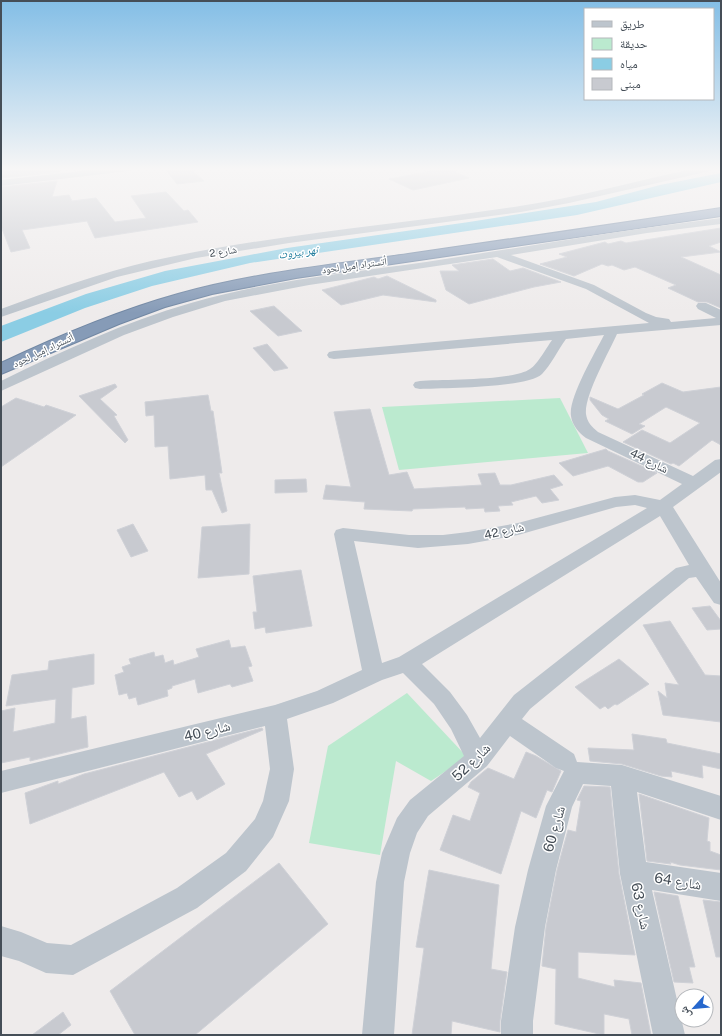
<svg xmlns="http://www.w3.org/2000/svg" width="722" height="1036" viewBox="0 0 722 1036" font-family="'Public Sans','Noto Naskh Arabic',sans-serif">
  <rect width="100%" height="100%" fill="#eeebeb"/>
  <!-- green -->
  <g fill="#bbeacf">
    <path d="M560 398 588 453 399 470 382 407Z"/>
    <path d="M407 693 467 757 431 781 396 761 380 855 309 843 328 746Z"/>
  </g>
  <!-- water -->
  <path fill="#8bcde4" d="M721 173V182L577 215 250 263 152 286 85 308 1 342V326L86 294 165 271 287 248 469 222 596 202 660 185Z"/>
  <!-- building -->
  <g fill="#c8cad0" stroke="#cfd1d7">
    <path d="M18 168H61L60 172 1 178V170Z"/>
    <path d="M164 168H189L204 181 177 184Z"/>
    <path d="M447 168 469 178 413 190 389 179Z"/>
    <path d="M57 181 52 197 69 195 72 201 96 198 115 222 146 218 131 196 166 192 184 211 188 210 198 222 95 238 87 221 22 230 30 248 11 252 1 226V187Z"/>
    <path d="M721 228V242L709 246 721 252 681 257 721 275V308L707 302H698L668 288 676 285 635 267 624 270 612 265 608 266 602 264 574 276 540 264 567 257 559 254 605 242 608 244 621 241 626 243Z"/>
    <path d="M493 259 510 271 523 268 561 282 534 287 469 304 446 290 440 271H459L452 265Z"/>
    <path d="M387 276 436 300V302L383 295 341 305 322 290 374 277 378 279Z"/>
    <path d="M274 306 302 331 278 336 250 311Z"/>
    <path d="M267 344 288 368 274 371 253 348Z"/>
    <path d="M662 383 683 392 721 387V445L712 440 679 466 673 463 671 464 623 442 642 430 670 443 700 423 666 407 639 424 645 426 632 434 605 421 609 419 602 415 590 400V397L618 409 644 395 642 394Z"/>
    <path d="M115 384 117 387 100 399 117 415 114 416 128 440 125 443 79 396Z"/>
    <path d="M208 395 211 411H213L222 473H219L227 511 222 513 212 490H206L205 475 170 479 168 446 155 447 154 415 146 416 145 402Z"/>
    <path d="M16 398 44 407 46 405 76 415 1 467V407Z"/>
    <path d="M370 409 389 475 407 472 414 489 482 485 478 474 495 473 500 485H511L554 475 563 485 550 489 559 500 542 503 536 496 511 502 513 505 498 506 500 511 485 512 484 508 466 509 465 507 413 509 412 511 364 509 365 502 323 499 326 485 351 487 334 412Z"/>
    <path d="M606 449 608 451 657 473 643 482H638L608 466 573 476 559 463Z"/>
    <path d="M306 479 307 492 275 493V480Z"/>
    <path d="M133 524 148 551 131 557 117 530Z"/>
    <path d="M250 524 249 574 198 578 202 527Z"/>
    <path d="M301 570 312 626 266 633 265 627 255 629 253 612H257L253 576Z"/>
    <path d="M710 606 721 621V629L707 630 692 608Z"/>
    <path d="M670 621 705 675 721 676V722L663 715 658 691 667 698 665 683 679 685 643 625Z"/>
    <path d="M229 640 231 648 245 646 252 666 248 667 253 681 232 687 230 684 198 693 195 679 172 686V688L167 690 168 696 138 705 136 697 129 699 127 693 119 695 115 675 124 672 122 667 131 664 129 659 154 652 155 657 163 655 165 663 173 660 174 665 199 657 196 649Z"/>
    <path d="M94 654V684L72 688 71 719 86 716 88 747 30 761V757L1 763V711L15 708 13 732 55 723 56 699 6 706 12 675 48 670 49 661Z"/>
    <path d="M619 659 649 684 617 705 615 704 608 709 605 706 600 709 575 687Z"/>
    <path d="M262 728 263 730 206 754 225 784 197 800 192 791 179 797 164 772 30 824 25 793 58 781V784L84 774Z"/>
    <path d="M632 734 666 739 667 743 721 754V769L702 765 703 778 671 771 672 777 661 776 622 764 590 761 588 748 634 750Z"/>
    <path d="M526 752 536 756 561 771 552 792 547 790 536 818 521 811 501 874 440 850 453 815 470 821 480 793 468 787 471 782 488 768 514 779Z"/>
    <path d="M584 786 610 787 619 874 635 955 578 952V978L615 987 614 980 641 983 651 1035H632L629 1019 604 1014V1035L555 1024 556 969 542 966 546 927 557 870 568 830 576 832 581 801 577 800Z"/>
    <path d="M639 794 709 818 707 841 710 842V851L721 855V870L680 865 670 862 671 864 647 861Z"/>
    <path d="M279 863 328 924 195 1035H135L110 991Z"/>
    <path d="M429 870 499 885 491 969 507 972 500 1021V1032L452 1021 451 1035H412L424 948 416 947Z"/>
    <path d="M654 892 678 896 695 967H689L693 983 674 982Z"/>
    <path d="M703 900 721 902V957H716Z"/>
    <path d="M63 1012 71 1025 58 1035H32Z"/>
  </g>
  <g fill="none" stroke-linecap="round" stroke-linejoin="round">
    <defs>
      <path id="highway" d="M721 208V216L296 278 212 294 165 307 119 324 1 374V363C58 336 117 311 178 294 253 273 331 265 408 254 513 239 617 224 721 208Z"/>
    </defs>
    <!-- highway casing -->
    <use href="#highway" stroke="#7187a3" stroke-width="2"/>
    <!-- minor -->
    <g fill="#bdc5cd" fill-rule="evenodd">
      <path d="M108 168H133L129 171 1 186V180Z"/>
      <path d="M698 168H714L710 171 569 203 521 212 289 243 196 258 117 277 1 317V309C50 291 100 273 151 261 273 234 397 225 520 206 580 197 638 180 698 168Z"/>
      <path d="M721 218V224L647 233 511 255 594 285 646 313 656 317 669 319 671 322 716 318 698 309 696 306 698 303H706L721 310V325L617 334C609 352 584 396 586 414 587 422 592 427 598 432L693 476 715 460 721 459V472L673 507 721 583V605L714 603 696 577 689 578 530 709 522 719 574 754 577 762 622 765 721 796V820L637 792 646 862 721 873V901L652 890 685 1035H653L620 874 611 786 583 784 572 807 556 870 545 927 533 1021V1035H501V1021L515 927 528 870 546 806 564 771 556 768 510 736 487 766 428 816 417 833 410 853 404 882 394 1035H362L376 882 382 853 397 818 410 800 464 756 451 729 434 704 403 673 382 680 333 703 287 719 294 769 289 801 273 837 246 871 197 908 73 975 46 973 19 961 1 956V926L21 932 47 943 71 945 177 888 226 853 255 819 263 801 270 769 265 726 1 793V771L275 705 317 691 362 670 334 534 336 530 343 528 409 535H443L468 532 518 523 615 497 635 495 660 500 682 484 586 438C579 433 572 425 571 416 568 398 595 353 604 335L566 339C558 350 551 365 542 374 528 388 442 388 420 389L415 388 413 385 415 382 420 381C443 379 513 381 530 369 537 365 547 347 552 340L334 359 329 358 327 355 329 352 334 351 649 323 586 289 497 257 309 285 225 301 173 317 124 335 1 391V381C62 351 125 322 191 303 267 281 347 273 426 262 524 247 622 230 721 218ZM635 505 647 508 399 657 382 663 354 541 418 548 468 544 518 535 616 507ZM660 516 689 565 676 568 514 695 480 738 467 715 450 692 422 664Z"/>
    </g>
    <!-- highway -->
    <use href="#highway" fill="#869bb7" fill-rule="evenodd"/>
  </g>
  <!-- sky -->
  <linearGradient id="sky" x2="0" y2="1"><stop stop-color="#83bee6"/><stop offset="0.54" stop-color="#f7f6f6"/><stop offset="1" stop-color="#f7f6f6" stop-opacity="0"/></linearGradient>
  <rect width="722" height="313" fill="url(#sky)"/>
  <g text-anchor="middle" stroke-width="3" stroke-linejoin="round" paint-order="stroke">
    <!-- far-street labels -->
    <g font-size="10" fill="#454e57" stroke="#fff">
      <text transform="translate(223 251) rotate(-9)" y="4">شارع 2</text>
      <text transform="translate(354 265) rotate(-8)" y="4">أتستراد إميل لحود</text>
      <text transform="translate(43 350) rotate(-25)" y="4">أتستراد إميل لحود</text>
    </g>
    <!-- far-water labels -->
    <g font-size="11" font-style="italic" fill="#167799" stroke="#fff">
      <text transform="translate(298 252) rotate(-8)" y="4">نهر بيروت</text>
    </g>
    <!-- street labels -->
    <g font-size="12" fill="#454e57" stroke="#fff">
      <text transform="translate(649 461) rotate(26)" y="4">شارع 44</text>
      <text transform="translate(504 531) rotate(-13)" y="4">شارع 42</text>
    </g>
    <!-- near-street labels -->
    <g font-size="14" fill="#454e57" stroke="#fff">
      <text transform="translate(207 731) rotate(-14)" y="5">شارع 40</text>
      <text transform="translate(471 762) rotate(-44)" y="5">شارع 52</text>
      <text transform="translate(554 829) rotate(-74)" y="5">شارع 60</text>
      <text transform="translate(678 881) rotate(9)" y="5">شارع 64</text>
      <text transform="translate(641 906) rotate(78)" y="5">شارع 63</text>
    </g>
  </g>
  <!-- border -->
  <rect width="722" height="1036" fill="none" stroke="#454e57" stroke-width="4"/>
  <!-- legend -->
  <rect x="584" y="8" width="130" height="92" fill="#ffffff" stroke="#b5b8bc"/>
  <rect x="592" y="21" width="20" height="6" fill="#bdc5cd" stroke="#b5b8bc"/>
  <text x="620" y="28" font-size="12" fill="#454e57">طريق</text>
  <rect x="592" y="38" width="20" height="12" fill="#bbeacf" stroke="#b5b8bc"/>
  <text x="620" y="48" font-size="12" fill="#454e57">حديقة</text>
  <rect x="592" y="58" width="20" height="12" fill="#8bcde4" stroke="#b5b8bc"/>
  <text x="620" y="68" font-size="12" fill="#454e57">مياه</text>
  <rect x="592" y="78" width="20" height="12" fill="#c8cad0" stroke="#b5b8bc"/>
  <text x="620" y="88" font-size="12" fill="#454e57">مبنى</text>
  <!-- north arrow -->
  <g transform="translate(694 1008) rotate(243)"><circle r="19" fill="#ffffff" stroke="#b5b8bc"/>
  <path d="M0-3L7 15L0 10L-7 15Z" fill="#2667cd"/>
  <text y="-6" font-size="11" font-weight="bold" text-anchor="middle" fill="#454e57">ش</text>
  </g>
</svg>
